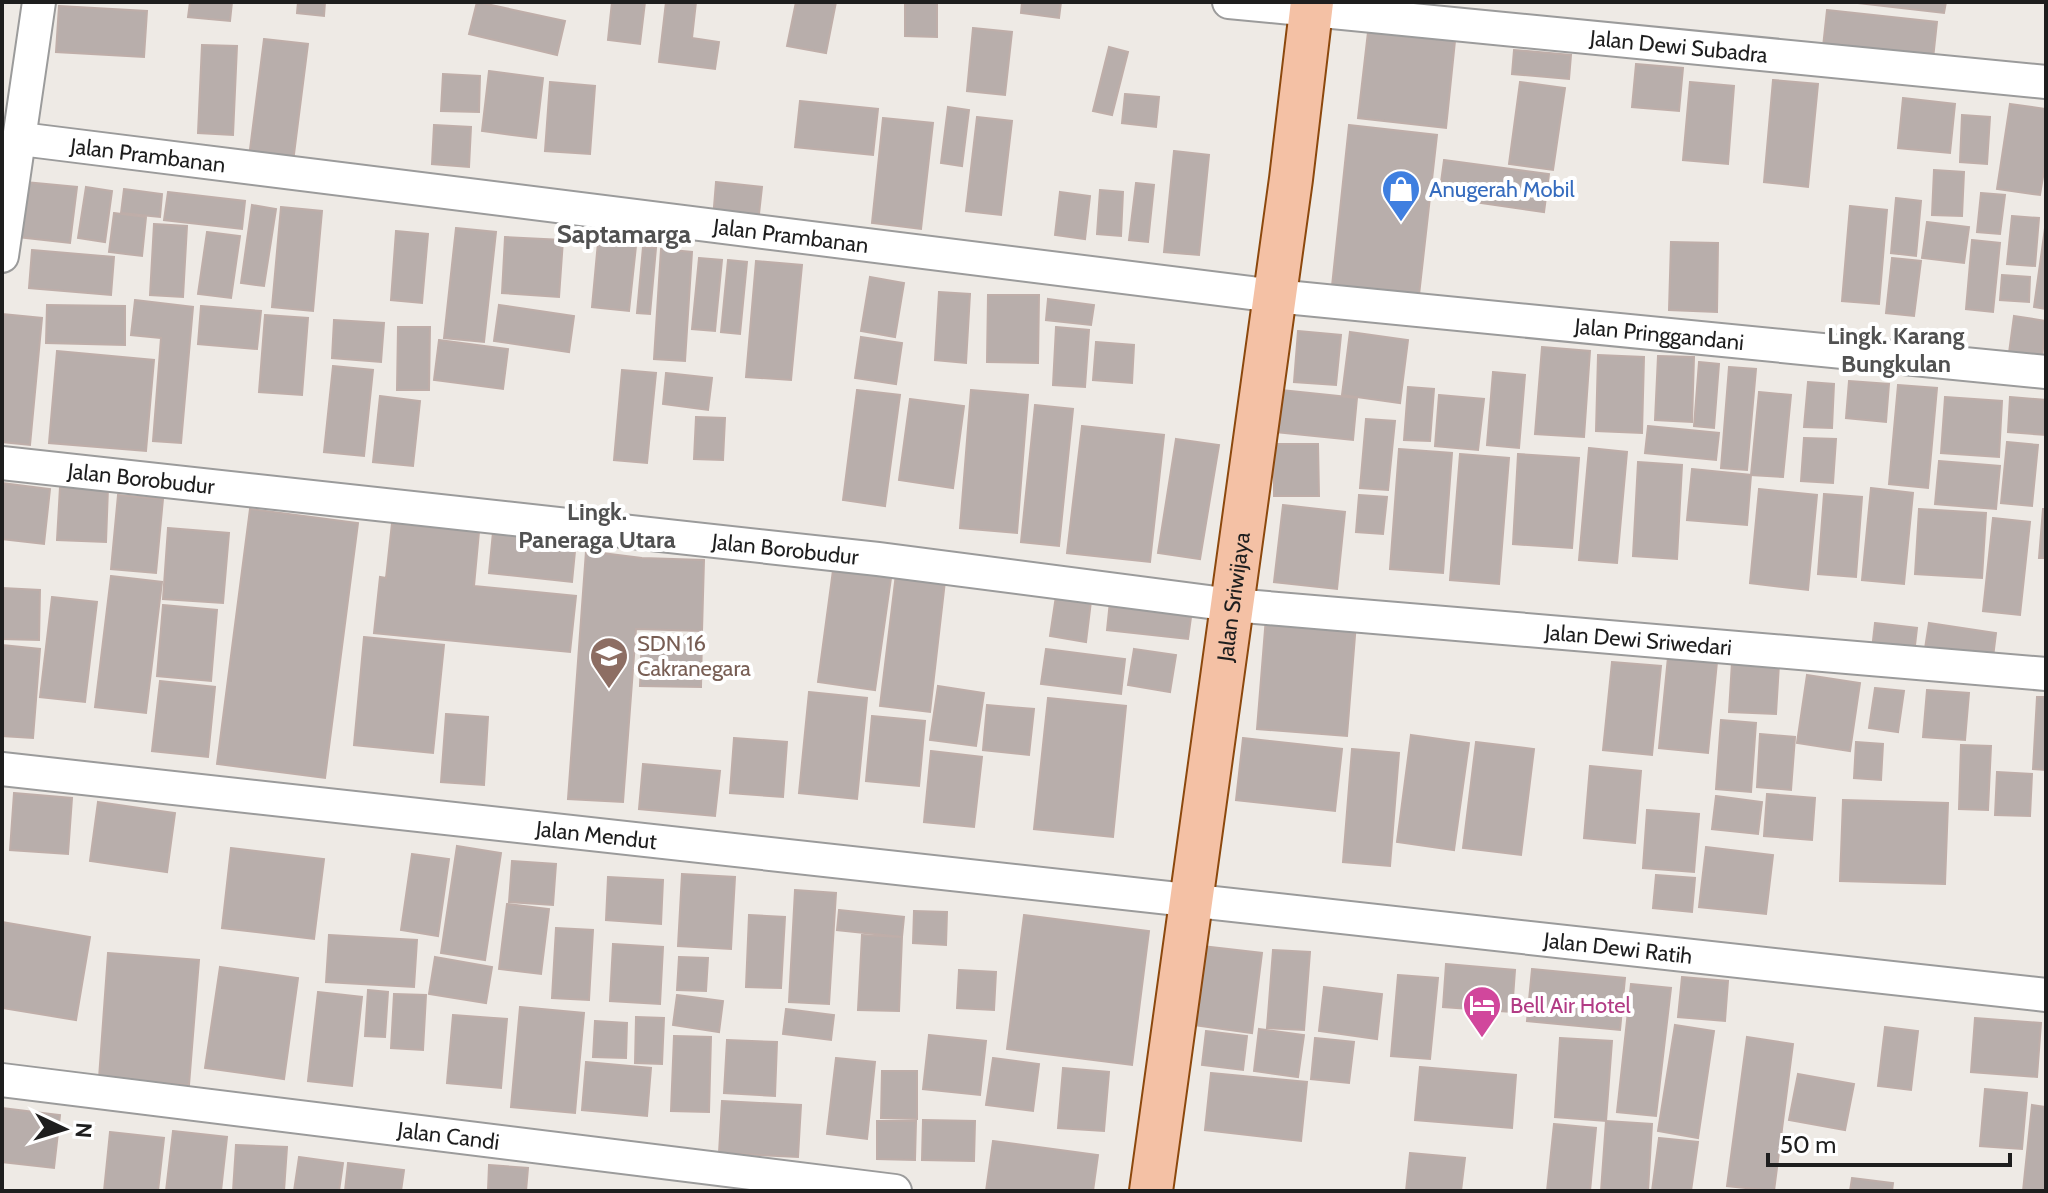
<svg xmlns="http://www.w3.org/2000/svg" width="2048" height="1193" viewBox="0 0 2048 1193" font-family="Cabin,sans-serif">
  <rect width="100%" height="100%" fill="#eeeae5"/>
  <!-- building -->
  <g fill="#b8aeab" stroke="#bfaea9" stroke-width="2">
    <path d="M190 2H232L230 21 188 17Z"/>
    <path d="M298 2H325L324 16 297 13Z"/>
    <path d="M477 2 565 21 557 55 469 34Z"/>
    <path d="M612 2H645L640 44 608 40Z"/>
    <path d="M666 2H696L692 38 719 42 715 69 659 62Z"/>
    <path d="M796 2H836L826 53 787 46Z"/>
    <path d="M905 2H937V37L905 36Z"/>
    <path d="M1022 2H1061L1059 18 1021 13Z"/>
    <path d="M1849 2H1946L1944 13Z"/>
    <path d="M59 6 147 11 144 57 56 52Z"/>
    <path d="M1827 10 1937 22 1932 68 1822 56Z"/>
    <path d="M973 28 1012 32 1005 95 967 91Z"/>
    <path d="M1368 32 1455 41 1446 128 1358 118Z"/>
    <path d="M264 39 308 44 292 170 248 165Z"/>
    <path d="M202 45 237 46 233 135 198 133Z"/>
    <path d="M1109 47 1128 52 1112 115 1093 111Z"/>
    <path d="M1514 50 1571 55 1569 79 1512 74Z"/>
    <path d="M1636 64 1683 68 1679 111 1632 107Z"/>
    <path d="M489 71 543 78 536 138 482 131Z"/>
    <path d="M443 74 480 76 479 112 441 111Z"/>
    <path d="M1773 80 1818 84 1808 187 1764 182Z"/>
    <path d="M550 82 595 86 590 154 545 151Z"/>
    <path d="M1520 82 1565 88 1553 170 1509 164Z"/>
    <path d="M1690 82 1734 86 1728 164 1683 160Z"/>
    <path d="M1125 94 1159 97 1156 127 1122 123Z"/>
    <path d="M1903 98 1955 104 1950 153 1898 148Z"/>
    <path d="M800 101 878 109 873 155 795 147Z"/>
    <path d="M2010 104 2046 109V159L2040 195 1997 189Z"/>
    <path d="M948 107 969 110 962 166 941 163Z"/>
    <path d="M1962 115 1990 117 1987 164 1960 162Z"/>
    <path d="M977 117 1012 121 1001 215 966 211Z"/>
    <path d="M883 118 933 123 921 229 872 223Z"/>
    <path d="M434 125 471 127 469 167 432 164Z"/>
    <path d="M1349 125 1437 135 1419 295 1332 286Z"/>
    <path d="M1174 151 1209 155 1199 255 1164 252Z"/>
    <path d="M1444 160 1549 174 1544 212 1439 197Z"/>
    <path d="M1934 170 1964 172 1962 216 1932 215Z"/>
    <path d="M25 182 77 187 70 243 18 237Z"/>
    <path d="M716 182 762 187 758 223 713 219Z"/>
    <path d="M1136 183 1154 185 1148 242 1129 240Z"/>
    <path d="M86 187 112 191 105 242 78 238Z"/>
    <path d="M124 189 162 194 160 217 121 213Z"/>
    <path d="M1100 190 1123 192 1121 236 1097 234Z"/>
    <path d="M168 192 245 201 242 229 164 220Z"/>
    <path d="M1060 192 1090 196 1085 239 1055 235Z"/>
    <path d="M1981 193 2005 195 2000 234 1977 232Z"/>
    <path d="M1896 198 1921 201 1916 256 1891 253Z"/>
    <path d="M252 205 276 209 264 286 241 283Z"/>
    <path d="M1850 206 1887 210 1879 304 1842 301Z"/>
    <path d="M281 207 322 211 313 311 272 307Z"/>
    <path d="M114 213 146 217 142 256 109 252Z"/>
    <path d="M2012 216 2039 218 2035 266 2007 264Z"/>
    <path d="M1927 222 1969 227 1964 263 1922 258Z"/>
    <path d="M154 224 187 226 183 297 150 295Z"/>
    <path d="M456 228 496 232 484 342 444 338Z"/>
    <path d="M2045 228H2046V309L2034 307Z"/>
    <path d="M396 231 428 234 422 303 391 300Z"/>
    <path d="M207 232 240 236 231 298 198 294Z"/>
    <path d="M505 237 563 240 559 297 502 293Z"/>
    <path d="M1972 240 2000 243 1993 312 1966 309Z"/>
    <path d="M598 242 636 246 629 311 592 307Z"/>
    <path d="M1671 242 1718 243 1717 312 1669 310Z"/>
    <path d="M643 247 656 248 650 314 637 313Z"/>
    <path d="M661 249 692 252 685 361 654 359Z"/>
    <path d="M32 250 114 257 111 295 29 288Z"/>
    <path d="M699 258 722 260 715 331 692 329Z"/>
    <path d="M1892 258 1921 261 1914 316 1886 313Z"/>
    <path d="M728 260 747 262 740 334 721 332Z"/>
    <path d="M756 261 802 265 791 380 746 377Z"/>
    <path d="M2002 275 2030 277 2029 302 2000 300Z"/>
    <path d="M870 277 904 283 895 337 861 331Z"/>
    <path d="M939 292 970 294 966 363 935 360Z"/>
    <path d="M988 295H1039L1038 363 987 362Z"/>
    <path d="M1048 299 1094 305 1091 325 1046 320Z"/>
    <path d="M135 300 193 307 181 443 153 441 161 338 131 335Z"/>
    <path d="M47 305 125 306V345L46 343Z"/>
    <path d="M499 305 574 316 569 352 494 341Z"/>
    <path d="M201 306 261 311 257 349 198 344Z"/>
    <path d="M2 314 42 318 30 445 2 442Z"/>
    <path d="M265 315 308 318 302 395 259 392Z"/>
    <path d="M2014 316 2046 321 2042 358 2009 353Z"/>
    <path d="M334 320 384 323 381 362 332 358Z"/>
    <path d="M398 327H430L429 390H397Z"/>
    <path d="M1056 327 1089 330 1085 387 1053 385Z"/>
    <path d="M1298 331 1341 335 1336 385 1294 382Z"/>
    <path d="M1350 332 1408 340 1400 403 1342 395Z"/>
    <path d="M861 337 902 343 896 384 855 378Z"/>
    <path d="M439 340 508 349 503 389 434 380Z"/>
    <path d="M1096 342 1134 345 1132 383 1093 380Z"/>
    <path d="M1542 347 1590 351 1584 437 1535 434Z"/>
    <path d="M57 351 154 360 146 451 49 443Z"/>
    <path d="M1598 355 1644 357 1642 433 1596 431Z"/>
    <path d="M1658 356 1694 357 1692 422 1655 420Z"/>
    <path d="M1699 362 1719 364 1714 428 1694 426Z"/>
    <path d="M333 366 373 370 364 456 324 452Z"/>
    <path d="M1729 367 1756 369 1747 470 1721 468Z"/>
    <path d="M622 370 656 373 647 463 614 460Z"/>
    <path d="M1493 372 1525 375 1519 448 1487 445Z"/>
    <path d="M666 373 712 378 708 410 663 404Z"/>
    <path d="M1849 381 1889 384 1886 422 1846 418Z"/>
    <path d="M1808 382 1834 384 1832 428 1804 427Z"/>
    <path d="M1898 385 1937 388 1928 488 1889 484Z"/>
    <path d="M1408 387 1434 389 1430 441 1404 440Z"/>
    <path d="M857 390 900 395 885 506 843 500Z"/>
    <path d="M971 390 1028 395 1017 533 960 528Z"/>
    <path d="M1281 390 1357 398 1353 440 1276 432Z"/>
    <path d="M1759 392 1791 395 1783 477 1751 475Z"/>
    <path d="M1439 395 1484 399 1478 450 1435 446Z"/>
    <path d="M380 396 420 401 413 466 373 462Z"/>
    <path d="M1945 397 2002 401 1999 457 1941 453Z"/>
    <path d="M2010 397 2046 400V435L2008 432Z"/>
    <path d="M910 399 964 406 953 488 899 480Z"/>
    <path d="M1035 405 1073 409 1059 546 1021 542Z"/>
    <path d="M696 417 725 418 723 460 694 459Z"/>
    <path d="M1366 419 1395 421 1388 490 1360 488Z"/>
    <path d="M1082 426 1164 435 1150 562 1067 553Z"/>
    <path d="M1648 426 1719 433 1716 460 1645 453Z"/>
    <path d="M1804 438 1836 439 1833 483 1801 481Z"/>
    <path d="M1176 439 1219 445 1200 559 1158 553Z"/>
    <path d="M2007 442 2038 445 2032 506 2001 503Z"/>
    <path d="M1274 444H1318L1319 496H1274Z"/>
    <path d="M1589 448 1627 452 1617 563 1579 560Z"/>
    <path d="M1399 449 1452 453 1443 573 1390 569Z"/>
    <path d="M1460 454 1509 458 1499 584 1450 580Z"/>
    <path d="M1518 454 1579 458 1572 548 1513 544Z"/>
    <path d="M1939 461 2000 466 1996 509 1935 504Z"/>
    <path d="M1638 462 1682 465 1677 559 1633 556Z"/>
    <path d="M1692 469 1751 475 1747 525 1687 520Z"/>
    <path d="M2 483 50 489 44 544 2 539Z"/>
    <path d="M60 487 108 488 106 542 57 540Z"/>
    <path d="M1871 488 1913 493 1904 584 1862 580Z"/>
    <path d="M1759 489 1817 495 1808 590 1750 583Z"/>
    <path d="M1824 494 1862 497 1856 577 1818 574Z"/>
    <path d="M118 495 163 499 156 573 111 569Z"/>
    <path d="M1359 495 1387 497 1383 534 1356 532Z"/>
    <path d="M1283 505 1345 512 1337 589 1274 582Z"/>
    <path d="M250 509 358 523 325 778 217 764Z"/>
    <path d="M1919 509 1986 513 1982 578 1915 574Z"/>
    <path d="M2043 509H2046V558H2039Z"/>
    <path d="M1993 518 2030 522 2020 615 1983 611Z"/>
    <path d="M392 523 479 532 474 586 576 596 570 652 374 633 380 577 386 578Z"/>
    <path d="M168 528 229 533 223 603 163 599Z"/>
    <path d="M493 532 576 541 572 582 489 573Z"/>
    <path d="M586 551 642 558 704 560 702 631 636 629 623 802 568 799Z"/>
    <path d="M834 563 892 571 875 690 818 682Z"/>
    <path d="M896 574 945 581 930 712 880 706Z"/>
    <path d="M111 576 162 582 146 713 95 707Z"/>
    <path d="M2 588 40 590 39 640 2 639Z"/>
    <path d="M1056 596 1091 601 1086 642 1050 636Z"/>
    <path d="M52 597 97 602 85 702 40 697Z"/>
    <path d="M1110 601 1192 610 1188 639 1107 630Z"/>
    <path d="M163 605 217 610 211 681 157 676Z"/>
    <path d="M1266 617 1356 623 1347 736 1257 729Z"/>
    <path d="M1875 623 1917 628 1914 654 1872 649Z"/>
    <path d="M1929 623 1996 633 1992 665 1924 655Z"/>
    <path d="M642 635 702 636 701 687 640 686Z"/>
    <path d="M364 637 444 645 433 753 354 745Z"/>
    <path d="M2 645 40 649 33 738 2 736Z"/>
    <path d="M1046 649 1125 659 1121 694 1041 684Z"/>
    <path d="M1134 649 1176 655 1170 692 1128 685Z"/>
    <path d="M1668 657 1717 662 1708 753 1659 748Z"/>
    <path d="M1612 662 1661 666 1652 755 1603 750Z"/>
    <path d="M1732 662 1779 664 1776 714 1729 712Z"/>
    <path d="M1807 675 1860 683 1850 751 1797 743Z"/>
    <path d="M160 681 215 687 208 757 152 751Z"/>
    <path d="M938 686 984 693 976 746 930 740Z"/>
    <path d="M1875 688 1904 691 1898 732 1869 728Z"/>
    <path d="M1927 690 1969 693 1965 740 1923 737Z"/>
    <path d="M809 692 867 698 857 799 799 793Z"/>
    <path d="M2037 697H2046V770L2033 769Z"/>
    <path d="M1048 698 1126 706 1113 837 1034 829Z"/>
    <path d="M987 705 1034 709 1029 755 983 750Z"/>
    <path d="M446 714 488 717 484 785 441 782Z"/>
    <path d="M872 716 925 721 919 786 866 781Z"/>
    <path d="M1721 720 1756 723 1751 792 1716 789Z"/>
    <path d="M1760 734 1795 737 1791 790 1757 787Z"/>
    <path d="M1411 735 1469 743 1454 850 1397 842Z"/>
    <path d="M734 738 787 742 783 797 730 793Z"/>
    <path d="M1243 738 1342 749 1335 811 1236 800Z"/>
    <path d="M1476 742 1534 749 1521 855 1463 848Z"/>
    <path d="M1856 742 1883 744 1881 780 1854 778Z"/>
    <path d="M1961 745 1991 746 1988 810 1959 809Z"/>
    <path d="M1352 749 1399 753 1390 866 1343 862Z"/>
    <path d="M931 751 982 757 974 827 924 822Z"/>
    <path d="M643 764 720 771 715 816 639 809Z"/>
    <path d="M1590 766 1641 771 1635 843 1584 838Z"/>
    <path d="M1997 772 2032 774 2030 816 1995 815Z"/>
    <path d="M14 793 72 798 68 854 10 850Z"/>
    <path d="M1767 794 1815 798 1812 840 1764 836Z"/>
    <path d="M1716 796 1762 802 1758 834 1712 829Z"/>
    <path d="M1843 800 1948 803 1945 884 1840 881Z"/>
    <path d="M98 802 175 813 167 872 90 861Z"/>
    <path d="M1647 810 1699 814 1694 872 1643 868Z"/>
    <path d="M457 846 501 853 485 960 441 953Z"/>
    <path d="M1706 847 1773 855 1766 914 1699 907Z"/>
    <path d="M231 848 324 859 314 939 222 928Z"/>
    <path d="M412 854 449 859 438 936 401 930Z"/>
    <path d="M512 861 556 864 553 905 509 902Z"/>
    <path d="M682 874 735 877 731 949 678 946Z"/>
    <path d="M1656 875 1695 878 1692 912 1653 908Z"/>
    <path d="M608 877 663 880 661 924 606 920Z"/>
    <path d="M795 890 836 893 829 1004 789 1002Z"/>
    <path d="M507 904 549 909 541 974 499 969Z"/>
    <path d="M839 910 904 917 902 937 837 930Z"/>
    <path d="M914 911 947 912 946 945 913 943Z"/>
    <path d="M749 915 785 917 781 988 746 987Z"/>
    <path d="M1024 915 1149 931 1132 1065 1007 1049Z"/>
    <path d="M2 922 90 937 76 1020 2 1008Z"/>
    <path d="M556 928 593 930 589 1000 552 998Z"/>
    <path d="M329 935 417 940 414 987 326 982Z"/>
    <path d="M862 935 902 937 899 1011 858 1010Z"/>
    <path d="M613 944 663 947 660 1004 610 1001Z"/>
    <path d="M1202 946 1262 953 1252 1033 1193 1025Z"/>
    <path d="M1273 950 1310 952 1304 1030 1267 1028Z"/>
    <path d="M108 953 199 960 189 1085 99 1078Z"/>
    <path d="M435 957 492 967 486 1003 429 994Z"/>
    <path d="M679 957 708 958 706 991 677 990Z"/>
    <path d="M1446 964 1515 970 1512 1012 1443 1007Z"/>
    <path d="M220 967 298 978 284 1079 205 1068Z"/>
    <path d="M1532 969 1625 978 1620 1030 1527 1021Z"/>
    <path d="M959 970 996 972 994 1010 957 1008Z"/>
    <path d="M1398 975 1438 978 1430 1059 1391 1056Z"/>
    <path d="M1682 977 1728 981 1725 1021 1678 1017Z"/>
    <path d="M1631 984 1671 988 1656 1116 1617 1112Z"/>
    <path d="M1324 987 1382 994 1377 1039 1319 1031Z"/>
    <path d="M368 990 388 992 385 1037 365 1036Z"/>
    <path d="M318 992 362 997 352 1086 308 1081Z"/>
    <path d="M394 994 426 995 423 1050 391 1048Z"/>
    <path d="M677 995 723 1001 719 1032 673 1025Z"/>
    <path d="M520 1007 584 1013 575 1113 511 1107Z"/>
    <path d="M786 1009 834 1015 831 1040 783 1034Z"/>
    <path d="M453 1015 507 1019 501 1088 447 1083Z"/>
    <path d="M636 1017 664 1018 662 1064 635 1063Z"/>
    <path d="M1975 1018 2041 1023 2037 1077 1971 1072Z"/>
    <path d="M595 1021 627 1023 626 1058 593 1057Z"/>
    <path d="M1675 1025 1714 1031 1698 1138 1658 1131Z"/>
    <path d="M1885 1027 1918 1031 1911 1090 1878 1086Z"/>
    <path d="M1259 1029 1304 1035 1298 1077 1254 1071Z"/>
    <path d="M1206 1031 1247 1036 1243 1070 1202 1065Z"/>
    <path d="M929 1035 986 1041 980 1095 923 1089Z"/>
    <path d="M674 1036 711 1037 709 1112 671 1111Z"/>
    <path d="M1747 1037 1793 1044 1774 1191 1727 1186Z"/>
    <path d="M1315 1038 1354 1042 1349 1083 1311 1079Z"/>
    <path d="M1560 1038 1612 1041 1606 1121 1555 1117Z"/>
    <path d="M727 1040 777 1042 775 1096 724 1093Z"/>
    <path d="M836 1058 875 1062 867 1139 827 1134Z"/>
    <path d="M993 1058 1039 1064 1033 1111 986 1105Z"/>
    <path d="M586 1062 651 1068 647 1116 582 1110Z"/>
    <path d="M1420 1067 1516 1075 1512 1128 1415 1120Z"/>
    <path d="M1063 1068 1109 1072 1104 1131 1058 1128Z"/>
    <path d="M882 1071H917V1119L881 1118Z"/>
    <path d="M1211 1073 1307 1082 1301 1141 1205 1130Z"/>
    <path d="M1798 1074 1854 1084 1845 1130 1789 1120Z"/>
    <path d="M1985 1089 2027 1093 2022 1149 1980 1146Z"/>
    <path d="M722 1101 801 1105 798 1157 719 1153Z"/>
    <path d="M2032 1105 2046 1107V1191H2023Z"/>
    <path d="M2 1108 60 1115 54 1168 2 1162Z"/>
    <path d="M923 1120 975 1121 974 1161 922 1160Z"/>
    <path d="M877 1121H916L915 1160 877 1159Z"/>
    <path d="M1606 1121 1652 1124 1648 1191H1601Z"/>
    <path d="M1554 1124 1596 1128 1590 1191H1547Z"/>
    <path d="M173 1131 227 1137 221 1191H166Z"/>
    <path d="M110 1132 164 1138 158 1191H104Z"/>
    <path d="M1659 1138 1698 1142 1691 1191H1652Z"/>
    <path d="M993 1141 1098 1155 1093 1191H986Z"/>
    <path d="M236 1145 287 1147 284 1191H233Z"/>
    <path d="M1410 1153 1465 1158 1461 1191H1406Z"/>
    <path d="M299 1157 343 1163 339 1191H294Z"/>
    <path d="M348 1163 404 1170 401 1191H345Z"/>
    <path d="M489 1165 528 1168 526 1191H488Z"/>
    <path d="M1852 1178 1893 1183 1892 1191H1850Z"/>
  </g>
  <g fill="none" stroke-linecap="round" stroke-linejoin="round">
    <defs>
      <g id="minor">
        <path id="s1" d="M1229 2 2046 82"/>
        <path id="s2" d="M21 139 1275 296 2046 372"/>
        <path d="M2 256 39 2"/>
        <path id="s3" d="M2 463 878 559 1232 605 2046 674"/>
        <path id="s4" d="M2 769 2046 995"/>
        <path id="s5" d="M2 1080 895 1191"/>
      </g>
      <g id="major">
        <path id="s6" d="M1151 1191 1291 179 1312 2"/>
      </g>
    </defs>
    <!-- minor casing -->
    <use href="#minor" stroke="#9b9b9b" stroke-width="36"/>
    <!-- major casing -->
    <use href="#major" stroke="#8c480d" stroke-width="46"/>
    <!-- minor -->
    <use href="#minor" stroke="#fff" stroke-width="32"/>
    <!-- major -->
    <use href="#major" stroke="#f4c1a5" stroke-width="42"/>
  </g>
  <!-- icons -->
  <defs>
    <symbol id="shop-pin" viewBox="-11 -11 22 30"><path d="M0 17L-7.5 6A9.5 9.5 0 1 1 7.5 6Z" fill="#3f7fe0" stroke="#fff"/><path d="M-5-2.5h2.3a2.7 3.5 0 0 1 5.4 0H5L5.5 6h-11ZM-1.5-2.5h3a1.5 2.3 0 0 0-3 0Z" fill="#fff"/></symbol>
    <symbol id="school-pin" viewBox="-11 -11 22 30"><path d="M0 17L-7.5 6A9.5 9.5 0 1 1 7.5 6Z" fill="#8d6e63" stroke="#fff"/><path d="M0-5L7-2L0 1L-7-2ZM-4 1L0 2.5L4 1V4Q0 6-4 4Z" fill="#fff"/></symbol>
    <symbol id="hotel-pin" viewBox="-11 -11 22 30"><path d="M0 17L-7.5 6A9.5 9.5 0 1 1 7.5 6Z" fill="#d1479c" stroke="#fff"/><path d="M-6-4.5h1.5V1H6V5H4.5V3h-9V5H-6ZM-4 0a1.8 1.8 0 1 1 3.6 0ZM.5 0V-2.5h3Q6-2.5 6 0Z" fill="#fff"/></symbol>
  </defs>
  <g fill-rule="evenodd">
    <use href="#shop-pin" x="1379" y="167" width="44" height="60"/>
    <use href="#school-pin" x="587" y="634" width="44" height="60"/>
    <use href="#hotel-pin" x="1460" y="983" width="44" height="60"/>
  </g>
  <g text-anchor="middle" stroke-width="8" stroke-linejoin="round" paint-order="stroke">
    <!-- street labels -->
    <g font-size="22" fill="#1e1e1e" stroke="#fff">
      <text dy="8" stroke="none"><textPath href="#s1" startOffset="452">Jalan Dewi Subadra</textPath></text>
      <text dy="8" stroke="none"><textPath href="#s2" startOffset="128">Jalan Prambanan</textPath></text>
      <text dy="8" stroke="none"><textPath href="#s2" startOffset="776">Jalan Prambanan</textPath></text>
      <text dy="8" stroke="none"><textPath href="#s2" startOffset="1650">Jalan Pringgandani</textPath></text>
      <text dy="8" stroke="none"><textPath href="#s3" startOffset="140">Jalan Borobudur</textPath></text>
      <text dy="8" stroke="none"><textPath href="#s3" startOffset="788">Jalan Borobudur</textPath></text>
      <text dy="8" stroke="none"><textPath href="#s6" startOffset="600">Jalan Sriwijaya</textPath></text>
      <text dy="8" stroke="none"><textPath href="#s3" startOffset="1646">Jalan Dewi Sriwedari</textPath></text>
      <text dy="8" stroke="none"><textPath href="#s4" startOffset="598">Jalan Mendut</textPath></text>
      <text dy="8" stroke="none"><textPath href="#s4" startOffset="1626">Jalan Dewi Ratih</textPath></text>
      <text dy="8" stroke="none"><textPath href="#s5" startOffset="450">Jalan Candi</textPath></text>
    </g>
    <!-- shop labels -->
    <g font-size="22" fill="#366cbe" stroke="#fff" text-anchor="start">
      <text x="1429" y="197">Anugerah Mobil</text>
    </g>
    <!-- education labels -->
    <g font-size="22" fill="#785e54" stroke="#fff" text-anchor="start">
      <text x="637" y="651">SDN 16<tspan x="637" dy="25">Cakranegara</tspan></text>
    </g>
    <!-- hotel labels -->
    <g font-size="22" fill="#b23c85" stroke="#fff" text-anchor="start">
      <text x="1510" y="1013">Bell Air Hotel</text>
    </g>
    <!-- neighbourhood labels -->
    <g font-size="24" font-weight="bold" fill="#515151" stroke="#fff">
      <text x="1896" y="344">Lingk. Karang<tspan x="1896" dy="28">Bungkulan</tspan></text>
      <text x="597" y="520">Lingk.<tspan x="597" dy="28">Paneraga Utara</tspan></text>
    </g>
    <!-- quarter labels -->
    <g font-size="26" font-weight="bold" fill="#515151" stroke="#fff">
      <text x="624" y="243">Saptamarga</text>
    </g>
  </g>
  <!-- border -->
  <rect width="2048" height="1193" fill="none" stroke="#1e1e1e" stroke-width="8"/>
  <!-- north arrow -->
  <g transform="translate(64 1129) rotate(94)" stroke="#ffffff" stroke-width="6" paint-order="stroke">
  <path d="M0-6L14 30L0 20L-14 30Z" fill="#1e1e1e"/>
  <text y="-12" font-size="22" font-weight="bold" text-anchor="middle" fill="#1e1e1e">N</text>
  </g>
  <!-- scale -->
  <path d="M1768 1153v12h242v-12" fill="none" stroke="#1e1e1e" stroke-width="4"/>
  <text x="1780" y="1153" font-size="24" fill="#1e1e1e" stroke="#ffffff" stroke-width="6" paint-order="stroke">50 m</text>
</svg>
